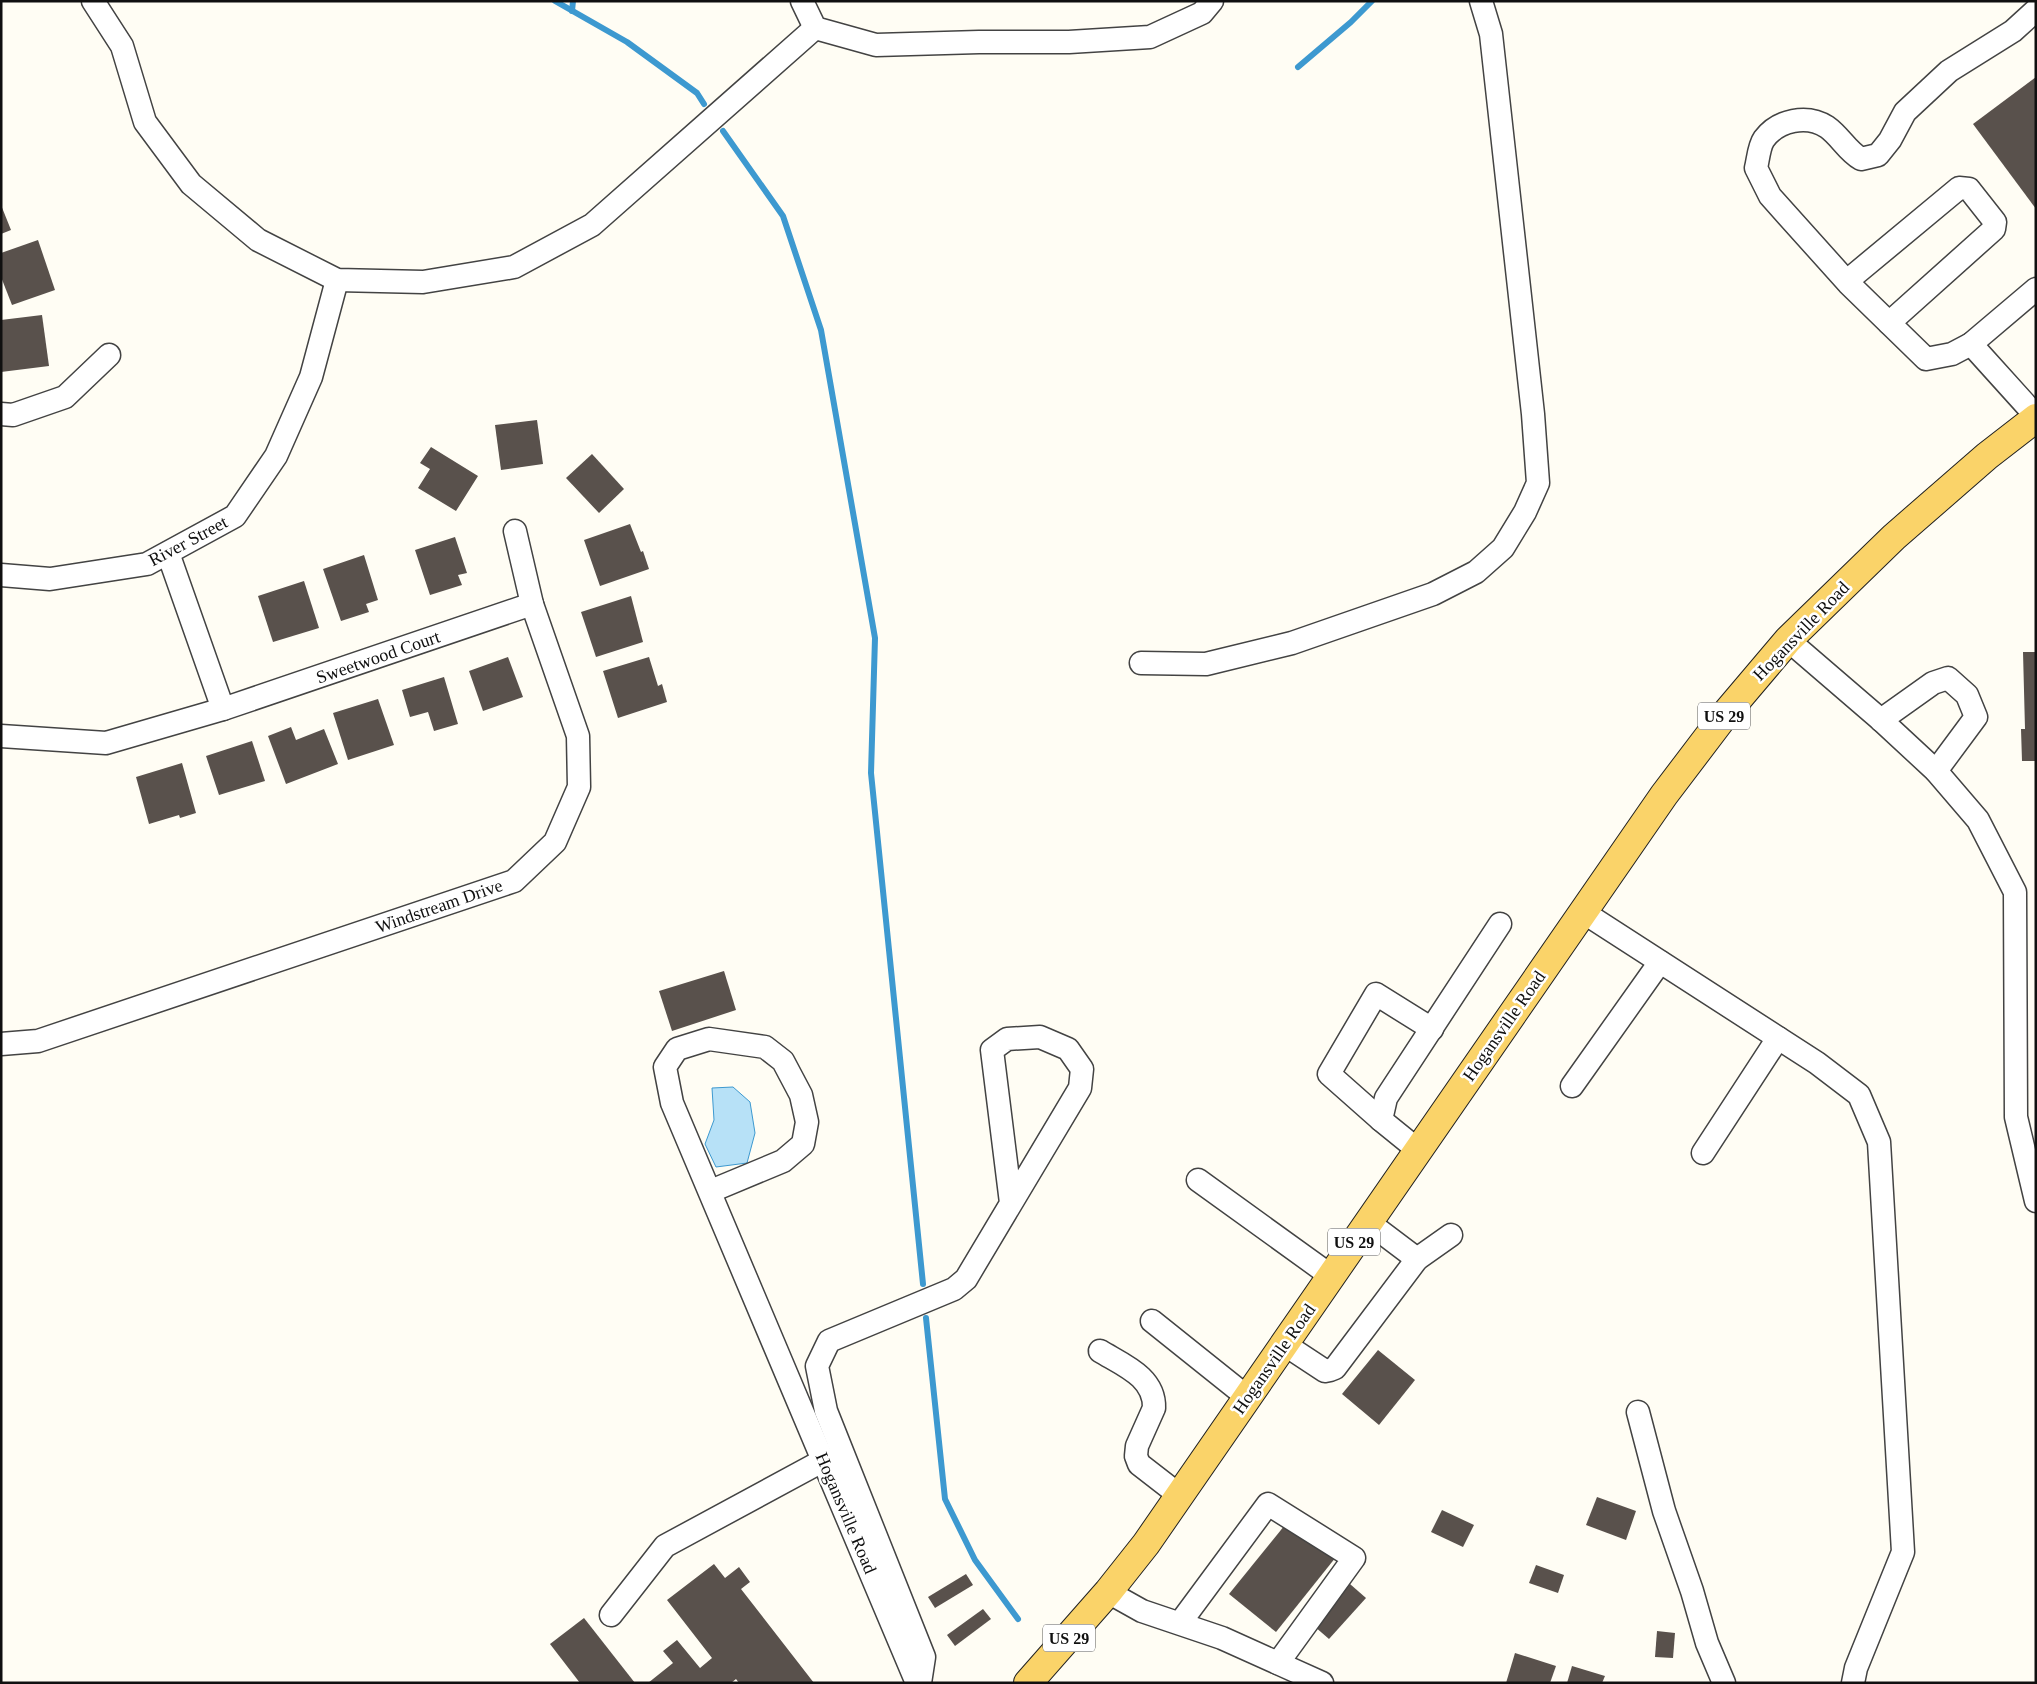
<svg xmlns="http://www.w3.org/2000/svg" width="2037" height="1684" viewBox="0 0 2037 1684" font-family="Georgia,serif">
  <rect width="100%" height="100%" fill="#fffdf4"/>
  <!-- water -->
  <path fill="#b7e1f7" stroke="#3d99d0" d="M733 1087 750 1102 755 1133 747 1163 716 1167 705 1144 714 1120 712 1088Z"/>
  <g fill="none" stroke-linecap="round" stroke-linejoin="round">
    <!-- stream -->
    <g stroke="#3d99d0" stroke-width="6">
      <path d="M555 1 627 42 697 93 704 104"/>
      <path d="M572 11 573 1"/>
      <path d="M1298 67 1351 22 1372 1"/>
      <path d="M723 131 783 216 821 330 875 638 871 773 923 1284"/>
      <path d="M926 1318 945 1499 975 1560 1018 1619"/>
    </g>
  </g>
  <!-- building -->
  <g fill="#59514c">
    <path d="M2036 77V209L1973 124Z"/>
    <path d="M1 205 11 230 1 234Z"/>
    <path d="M38 240 55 290 12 305 1 277V253Z"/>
    <path d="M42 315 49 366 1 372V320Z"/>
    <path d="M537 420 543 464 501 470 495 425Z"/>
    <path d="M431 447 478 476 456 511 418 488 430 469 420 463Z"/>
    <path d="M592 454 624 489 599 513 566 478Z"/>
    <path d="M630 524 641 552 643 551 649 569 600 586 584 540Z"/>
    <path d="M455 537 467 573 458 575 462 585 430 595 415 550Z"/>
    <path d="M364 555 378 600 366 604 369 612 341 621 323 569Z"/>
    <path d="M304 581 319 628 273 642 258 596Z"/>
    <path d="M631 596 643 642 596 657 581 612Z"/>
    <path d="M2023 652H2036V761H2022L2021 729H2025Z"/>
    <path d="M508 657 523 697 483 711 469 671Z"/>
    <path d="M649 657 658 686 662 684 667 702 618 718 603 671Z"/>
    <path d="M444 677 458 724 434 731 428 712 410 717 402 690Z"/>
    <path d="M378 699 394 745 348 760 333 713Z"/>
    <path d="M291 727 296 740 324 729 338 764 286 784 268 736Z"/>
    <path d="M252 741 265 781 219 795 206 756Z"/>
    <path d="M182 763 196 813 180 818 179 815 149 824 136 777Z"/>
    <path d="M724 971 736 1010 672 1031 659 991Z"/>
    <path d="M1378 1350 1415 1380 1379 1425 1342 1394Z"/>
    <path d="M1597 1497 1636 1511 1626 1540 1586 1525Z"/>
    <path d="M1442 1510 1474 1525 1463 1547 1431 1532Z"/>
    <path d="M1289 1520 1336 1557 1276 1632 1229 1594Z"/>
    <path d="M714 1564 725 1578 739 1567 750 1582 741 1589 814 1683H739L736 1679 731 1683H648L673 1663 663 1651 677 1640 700 1668 712 1658 667 1600Z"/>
    <path d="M1536 1565 1564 1575 1558 1593 1529 1583Z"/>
    <path d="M966 1574 973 1585 935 1608 928 1597Z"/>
    <path d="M1350 1584 1366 1598 1329 1639 1314 1626Z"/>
    <path d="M983 1609 991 1619 955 1646 947 1635Z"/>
    <path d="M584 1618 635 1683H580L550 1644Z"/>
    <path d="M1657 1631 1675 1633 1673 1658 1655 1657Z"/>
    <path d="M1515 1653 1556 1666 1550 1683H1506Z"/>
    <path d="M1572 1666 1605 1676 1602 1683H1567Z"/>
  </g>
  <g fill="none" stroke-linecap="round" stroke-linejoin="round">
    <defs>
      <g id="minor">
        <path d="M93 1 122 46 145 122 191 184 258 240 337 280 423 282 514 267 592 225 815 28"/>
        <path d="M802 1 815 28 876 45 979 42H1069L1150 37 1202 13 1212 1"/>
        <path d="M2036 10 2013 31 1949 71 1905 112 1890 140 1878 155 1861 159C1847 151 1840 136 1827 127 1807 114 1778 120 1764 139 1759 146 1758 160 1756 168L1770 196 1848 283 1926 359 1952 354 1971 344 2036 289"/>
        <path d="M1847 281 1959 188 1969 189 1995 222 1994 229 1889 323"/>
        <path d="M1971 344 2036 416"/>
        <path d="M1 414 13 415 65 397 109 355"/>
        <path d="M168 553 223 709"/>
        <path d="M1 575 50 579 147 564 235 516 276 456 311 377 337 280"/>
        <path d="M1788 640 1881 720 1936 771 1978 820 2015 892 2016 1117 2036 1201"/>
        <path d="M1141 663 1206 664 1292 643 1433 594 1476 572 1503 548 1525 512 1538 483 1533 414 1491 34 1481 1"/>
        <path d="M1881 720 1933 683 1948 678 1967 695 1976 717 1936 771"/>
        <path d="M1 736 106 743 223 709 532 604"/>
        <path d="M1583 912 1817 1063 1859 1095 1879 1142 1903 1552 1856 1668 1853 1683"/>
        <path d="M1 1044 38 1041 514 881 555 842 579 787 578 736 532 604 515 531"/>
        <path d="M1572 1086 1660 962"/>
        <path d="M1381 1120 1329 1074 1376 994 1432 1029"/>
        <path d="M1418 1150 1381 1120 1386 1098 1500 924"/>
        <path d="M1703 1153 1778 1038"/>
        <path d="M1198 1180 1331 1276"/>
        <path d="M711 1191 783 1161 803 1144 807 1122 801 1095 783 1061 765 1047 709 1039 677 1049 665 1067 672 1103 917 1683"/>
        <path d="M1368 1222 1417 1259"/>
        <path d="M1152 1321 1247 1397"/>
        <path d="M1284 1344 1325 1371 1330 1370 1335 1368 1417 1259 1451 1235"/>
        <path d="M1100 1351C1123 1365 1155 1377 1154 1408L1137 1446 1136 1456 1139 1464 1179 1495"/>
        <path d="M1638 1412 1664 1511 1692 1591 1707 1643 1724 1683"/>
        <path d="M1108 1592 1142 1611 1222 1638 1322 1683"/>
        <path d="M611 1615 665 1546 824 1460"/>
        <path d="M1180 1623 1268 1504 1354 1558 1278 1663"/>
        <path d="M920 1683 924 1657 826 1411 817 1366 829 1341 954 1289 966 1279 1080 1088 1082 1069 1068 1049 1040 1037 1007 1039 992 1050 1011 1203"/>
      </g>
      <path id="major" d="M1028 1683 1108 1592 1146 1544 1664 795 1727 712 1788 640 1894 537 1987 456 2036 418"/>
    </defs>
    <!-- minor casing -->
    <use href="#minor" stroke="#434343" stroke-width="25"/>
    <!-- major casing -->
    <use href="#major" stroke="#212121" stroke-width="30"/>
    <!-- minor -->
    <use href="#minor" stroke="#fff" stroke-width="22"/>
    <!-- major -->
    <use href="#major" stroke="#fad369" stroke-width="28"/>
  </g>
  <g text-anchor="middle" stroke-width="5" stroke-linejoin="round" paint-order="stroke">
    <!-- shield labels -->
    <g fill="#fff" stroke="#585858" stroke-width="1">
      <rect x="1698" y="702.5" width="52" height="27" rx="4"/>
      <rect x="1328" y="1228.5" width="52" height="27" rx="4"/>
      <rect x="1043" y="1624.5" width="52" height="27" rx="4"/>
    </g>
    <g font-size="16" font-weight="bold" fill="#101010">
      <text x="1724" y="722">US 29</text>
      <text x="1354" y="1248">US 29</text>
      <text x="1069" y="1644">US 29</text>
    </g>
    <!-- street labels -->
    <g font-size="18" fill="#101010" stroke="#fff">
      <text transform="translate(188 541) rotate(-28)" y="6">River Street</text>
      <text transform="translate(1801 631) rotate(-46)" y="6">Hogansville Road</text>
      <text transform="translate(378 657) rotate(-19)" y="6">Sweetwood Court</text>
      <text transform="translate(439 906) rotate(-19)" y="6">Windstream Drive</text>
      <text transform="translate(1504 1026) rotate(-55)" y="6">Hogansville Road</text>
      <text transform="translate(1274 1359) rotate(-55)" y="6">Hogansville Road</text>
      <text transform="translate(846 1513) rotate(67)" y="6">Hogansville Road</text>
    </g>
  </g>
  <!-- border -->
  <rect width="2037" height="1684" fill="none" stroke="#101010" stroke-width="5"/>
</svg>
